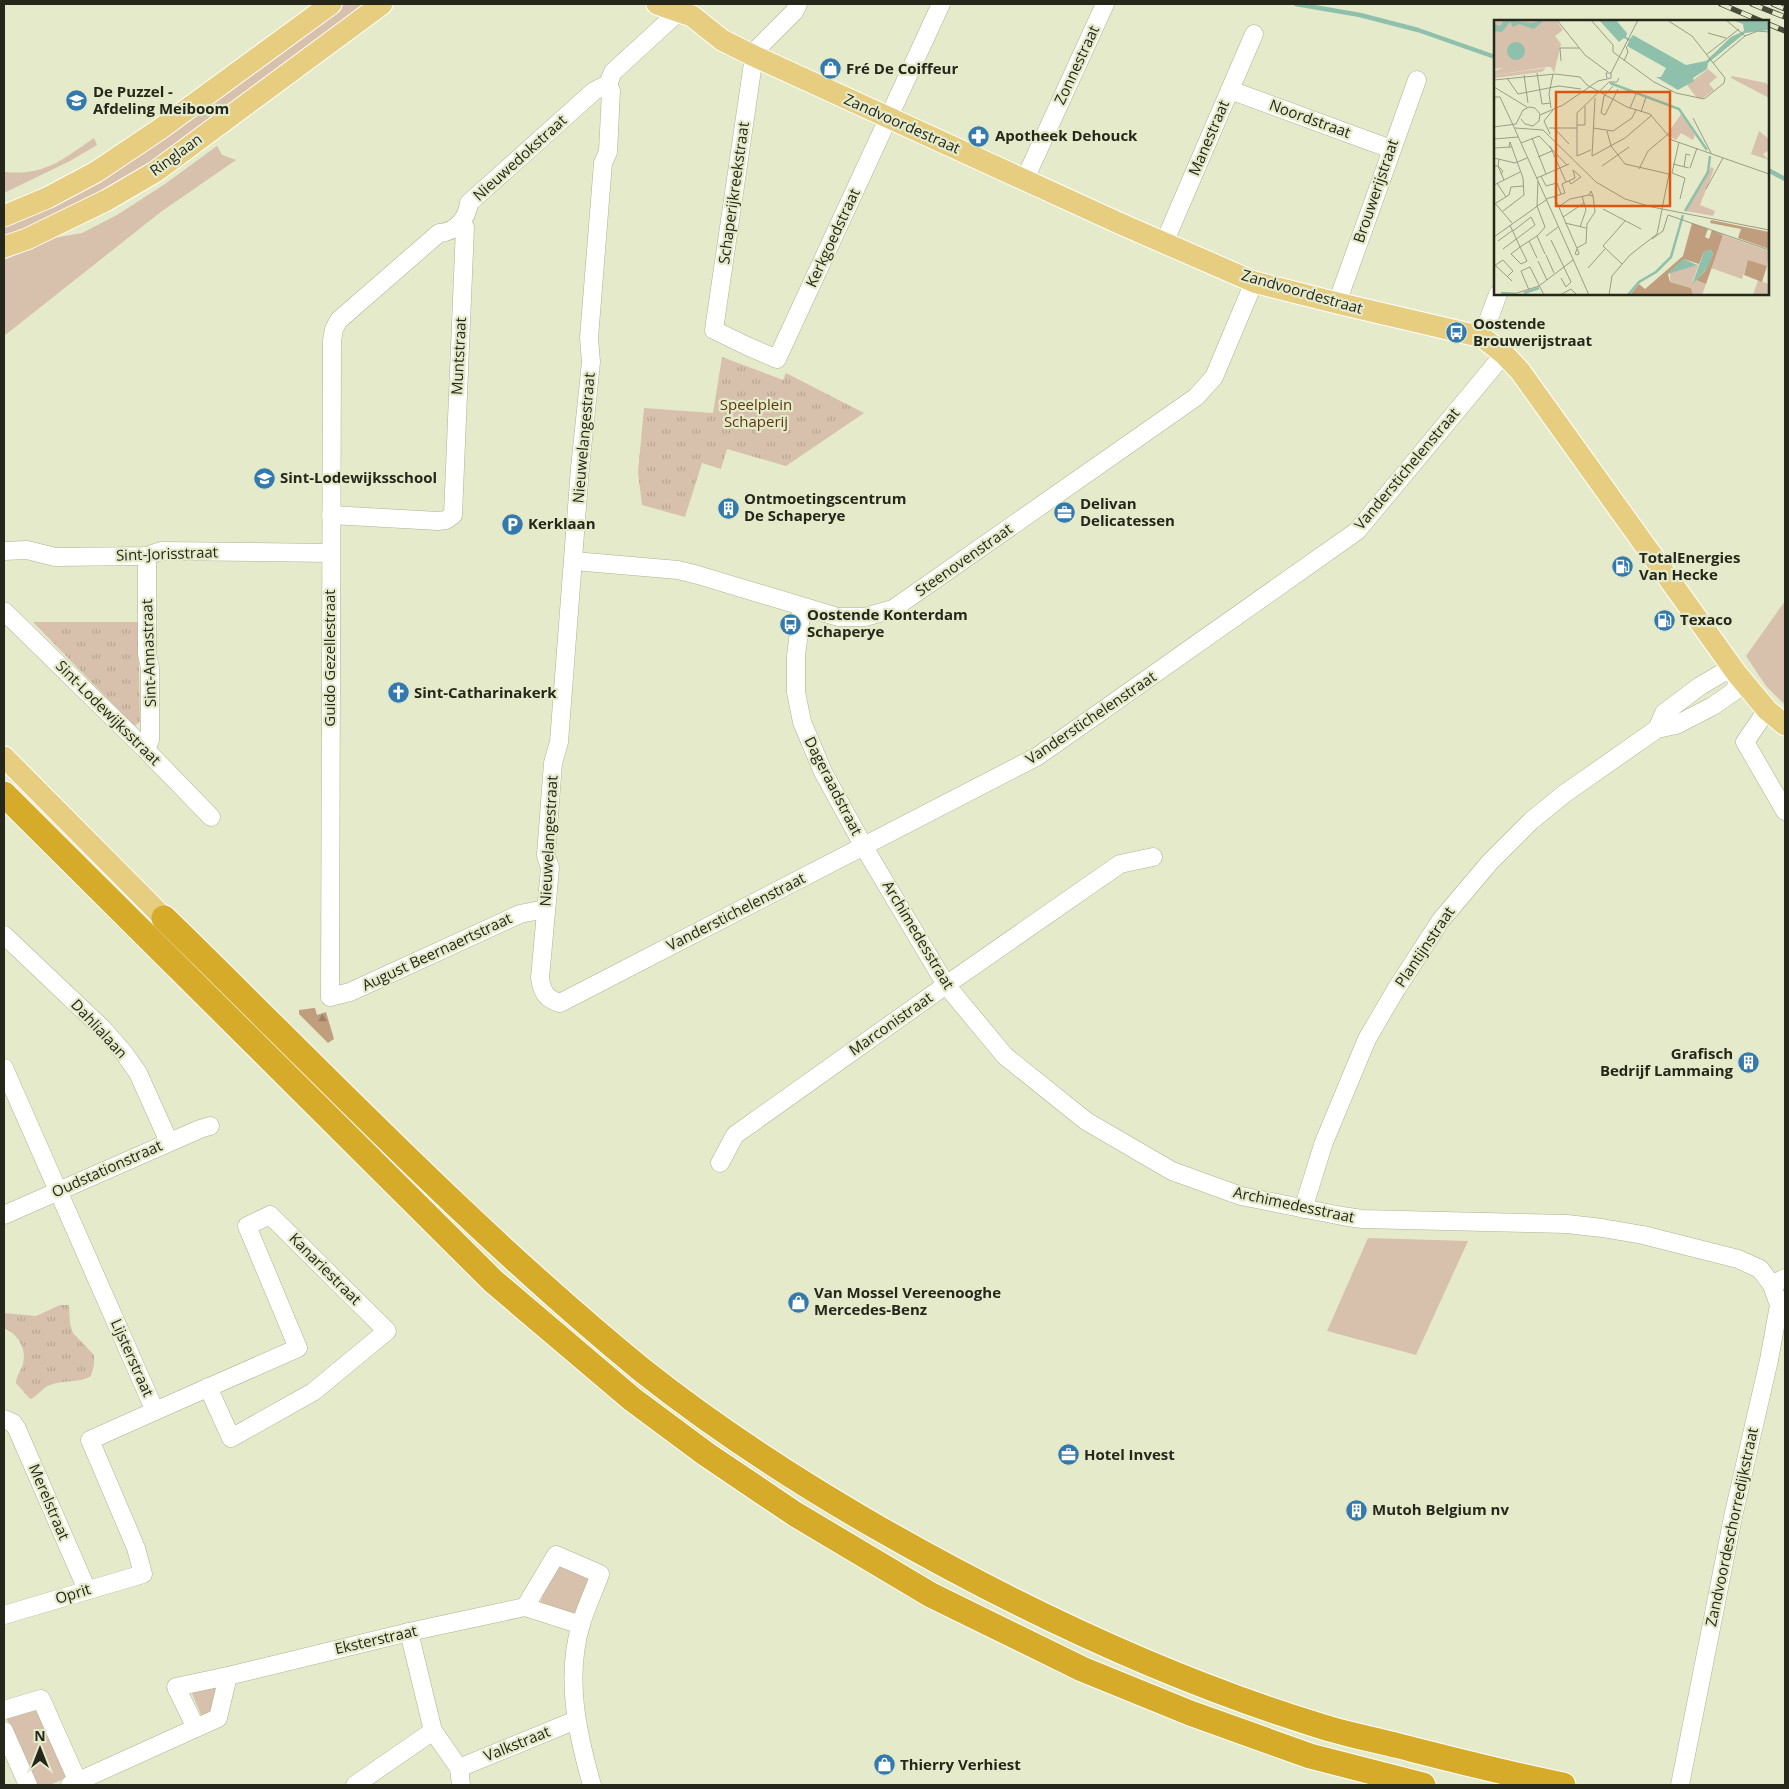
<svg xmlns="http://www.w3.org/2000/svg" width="1789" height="1789" viewBox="0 0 1789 1789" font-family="'Open Sans',sans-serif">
  <defs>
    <pattern id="forest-firs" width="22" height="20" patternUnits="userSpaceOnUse" patternTransform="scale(1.25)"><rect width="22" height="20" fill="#bf9d7d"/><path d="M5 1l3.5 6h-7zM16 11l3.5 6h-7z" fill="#9b8066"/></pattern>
    <pattern id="park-tufts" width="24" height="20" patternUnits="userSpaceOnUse" patternTransform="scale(1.25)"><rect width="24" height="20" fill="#d7c0ac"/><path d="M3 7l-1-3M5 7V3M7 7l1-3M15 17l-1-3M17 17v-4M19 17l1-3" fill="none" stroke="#b8a593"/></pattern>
  </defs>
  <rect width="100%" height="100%" fill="#e5ebca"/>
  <!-- grass -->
  <g fill="#d7c0ac">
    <path d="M345 4H367L135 173 80 204 4 238V223L176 127Z"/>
    <path d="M94 138 97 145 70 161 4 193V172C45 176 62 160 94 138Z"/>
    <path d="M217 146 222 155 236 160 162 211 4 336V260L54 238 82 233 117 215 165 184Z"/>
    <path d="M1785 601V705L1766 686 1746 656Z"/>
    <path d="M1368 1238 1468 1241 1416 1355 1327 1331Z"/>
    <path d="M556 1563 589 1576 575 1615 540 1603Z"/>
    <path d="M218 1685 209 1714 202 1717 191 1691Z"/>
    <path d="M36 1707 68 1777 50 1785H36L6 1717Z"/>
  </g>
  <!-- forest -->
  <path fill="url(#forest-firs)" d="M315 1008 317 1015 326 1012 334 1039 328 1043 299 1014V1010Z"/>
  <!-- park -->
  <g fill="url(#park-tufts)">
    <path d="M722 357 783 380 786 373 864 413 786 466 727 449 721 469 702 463 685 517 642 505 638 472 644 408 713 413Z"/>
    <path d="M33 622H138L140 722 134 726Z"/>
    <path d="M60 1305H69L70 1324 73 1333 94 1355V1365L91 1376C78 1384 64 1379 50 1385 42 1388 38 1396 30 1399L16 1383C16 1376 21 1371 23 1364 27 1349 18 1334 4 1328V1313L36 1316Z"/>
  </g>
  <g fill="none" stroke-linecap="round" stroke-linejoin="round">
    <!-- stream -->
    <g stroke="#8fc0ab" stroke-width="4.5">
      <path d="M1296 4 1360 15 1418 30 1495 57"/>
      <path d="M1768 170 1785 179"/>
    </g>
    <defs>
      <g id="minor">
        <path d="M798 4 794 12 757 49 754 56 714 330 747 346 777 359 941 4"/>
        <path d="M608 84 611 91 608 152 603 163 589 338 591 362 580 468 559 742 553 763 546 855 550 868 540 978C542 992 546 999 560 1003L1038 756 1357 531 1504 354"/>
        <path d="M1230 90 1391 149"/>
        <path d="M1025 179 1105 4"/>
        <path d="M1164 243 1254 34"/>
        <path d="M1337 303 1417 80"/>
        <path d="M1482 337 1498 294"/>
        <path d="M331 515 438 521 446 520 453 515 465 227 461 222"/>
        <path d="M4 551 27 550 55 557 147 556 161 551 331 553"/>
        <path d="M574 561 678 570 698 575 838 617H865L893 609 1196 397 1214 377 1254 282"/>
        <path d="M802 607 796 656V692L802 722 823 772 864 847 946 985 1005 1056 1086 1121 1172 1171 1241 1196 1342 1216 1362 1219 1567 1224 1602 1228 1643 1235 1738 1259 1760 1269 1772 1285 1779 1305 1769 1360 1733 1517 1680 1785"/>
        <path d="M4 611 146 750 211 817"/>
        <path d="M1767 710 1745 742 1785 811"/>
        <path d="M146 750 150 740V668L147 654V556"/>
        <path d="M545 909 520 914 350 992 330 997 332 341 334 329 339 320 439 233C456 232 467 219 469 203L594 91 608 84 613 72 687 4"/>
        <path d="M4 935 102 1028 124 1053 138 1073 169 1142"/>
        <path d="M4 1068 155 1411 90 1440 136 1548 143 1574 4 1615"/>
        <path d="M720 1163 735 1135 946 985 1120 864 1153 857"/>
        <path d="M1303 1209 1324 1142 1367 1039 1395 991 1441 920 1490 862 1531 821 1564 794 1657 729 1676 725 1713 706 1736 690 1737 674 1724 672 1700 686 1664 713 1657 729"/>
        <path d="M4 1215 200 1129 210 1126"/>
        <path d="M1772 1285 1785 1278"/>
        <path d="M155 1411 298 1348 247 1226 270 1215 387 1331 313 1392 231 1438 208 1387"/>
        <path d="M4 1419 13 1423 17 1429 87 1590"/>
        <path d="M581 1625 525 1607 556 1555 600 1574C594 1591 586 1607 581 1624 565 1677 577 1733 592 1785"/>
        <path d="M409 1632 433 1731 459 1768 461 1785"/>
        <path d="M4 1710 41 1699 78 1782"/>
        <path d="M196 1728 176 1687 228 1676"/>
        <path d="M4 1731 28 1785"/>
        <path d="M459 1768 576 1720"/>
        <path d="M70 1785 218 1718 228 1676 409 1632 525 1607"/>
        <path d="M355 1785 433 1731"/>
      </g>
      <g id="major">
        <path d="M657 4 692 16 722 40 754 56 1121 224 1254 282 1337 303 1482 337 1504 354 1520 371 1737 674 1767 710 1785 725"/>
        <path d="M4 216 47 198 96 172 160 129 331 4"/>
        <path d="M4 247 27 239 107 200 155 172 382 4"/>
        <path d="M4 757 164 918"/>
      </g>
      <g id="highway">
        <path d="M4 794 493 1281 632 1399 706 1454 795 1514 931 1595 1082 1669 1190 1713 1310 1756 1423 1785"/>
        <path d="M164 918C321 1071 472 1231 642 1370 715 1428 792 1478 873 1525 1014 1606 1162 1677 1317 1725 1344 1734 1372 1739 1399 1746 1454 1760 1508 1774 1563 1785"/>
      </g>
    </defs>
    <!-- minor casing -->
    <use href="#minor" stroke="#adb292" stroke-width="19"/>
    <!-- major casing -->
    <use href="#major" stroke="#fff" stroke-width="23"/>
    <!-- highway casing -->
    <use href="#highway" stroke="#fff" stroke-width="27"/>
    <!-- minor -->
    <use href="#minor" stroke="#fff" stroke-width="18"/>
    <!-- major -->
    <use href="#major" stroke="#e6cd7f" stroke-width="21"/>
    <!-- highway -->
    <use href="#highway" stroke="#d5ab29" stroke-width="25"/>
    <defs>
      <g id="rail">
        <path d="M1721 4 1761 21"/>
        <path d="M1752 4 1785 17"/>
        <path d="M1773 4 1785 9"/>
        <path d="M1768 24 1785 31"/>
      </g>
    </defs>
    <!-- rail casing -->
    <use href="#rail" stroke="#494c3b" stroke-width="5.5"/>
    <!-- rail -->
    <use href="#rail" stroke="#e5ebca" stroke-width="4" stroke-dasharray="11" stroke-linecap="butt"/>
  </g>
  <!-- icons -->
  <defs>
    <symbol id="shop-disc" viewBox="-11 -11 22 22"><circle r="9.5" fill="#3379ae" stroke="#e5ebca"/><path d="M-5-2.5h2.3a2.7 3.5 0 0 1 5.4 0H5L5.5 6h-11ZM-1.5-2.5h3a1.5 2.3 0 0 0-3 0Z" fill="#fff"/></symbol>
    <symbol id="school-disc" viewBox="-11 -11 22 22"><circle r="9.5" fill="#3379ae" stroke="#e5ebca"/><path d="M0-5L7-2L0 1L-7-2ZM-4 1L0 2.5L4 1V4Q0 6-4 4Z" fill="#fff"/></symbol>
    <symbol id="pharmacy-disc" viewBox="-11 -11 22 22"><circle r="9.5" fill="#3379ae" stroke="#e5ebca"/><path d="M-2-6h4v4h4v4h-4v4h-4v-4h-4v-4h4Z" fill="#fff"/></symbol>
    <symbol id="bus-disc" viewBox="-11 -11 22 22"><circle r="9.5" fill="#3379ae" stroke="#e5ebca"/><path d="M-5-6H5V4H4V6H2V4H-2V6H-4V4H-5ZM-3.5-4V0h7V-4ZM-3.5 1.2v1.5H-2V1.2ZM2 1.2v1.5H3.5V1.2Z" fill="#fff"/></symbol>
    <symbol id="building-disc" viewBox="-11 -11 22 22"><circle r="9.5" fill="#3379ae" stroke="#e5ebca"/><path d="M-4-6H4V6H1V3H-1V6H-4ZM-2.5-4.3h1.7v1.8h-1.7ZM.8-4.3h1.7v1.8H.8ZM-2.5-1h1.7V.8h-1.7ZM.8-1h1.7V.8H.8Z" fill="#fff"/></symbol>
    <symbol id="office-disc" viewBox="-11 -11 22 22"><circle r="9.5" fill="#3379ae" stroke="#e5ebca"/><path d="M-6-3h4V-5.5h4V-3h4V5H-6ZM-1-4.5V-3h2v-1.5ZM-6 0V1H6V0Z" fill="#fff"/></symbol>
    <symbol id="parking-disc" viewBox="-11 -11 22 22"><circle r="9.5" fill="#3379ae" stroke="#e5ebca"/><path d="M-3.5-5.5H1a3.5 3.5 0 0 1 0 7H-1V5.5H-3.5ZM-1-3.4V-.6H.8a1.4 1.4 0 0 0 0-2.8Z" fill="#fff"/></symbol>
    <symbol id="fuel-disc" viewBox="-11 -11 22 22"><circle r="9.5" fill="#3379ae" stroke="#e5ebca"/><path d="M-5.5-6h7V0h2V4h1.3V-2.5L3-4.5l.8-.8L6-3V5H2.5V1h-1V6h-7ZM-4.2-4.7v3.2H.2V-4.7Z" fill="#fff"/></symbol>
    <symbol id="church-disc" viewBox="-11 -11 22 22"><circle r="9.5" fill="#3379ae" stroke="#e5ebca"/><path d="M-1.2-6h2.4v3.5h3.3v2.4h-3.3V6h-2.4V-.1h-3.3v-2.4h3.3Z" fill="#fff"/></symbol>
  </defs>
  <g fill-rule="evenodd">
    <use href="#shop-disc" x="818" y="56" width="25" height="25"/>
    <use href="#school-disc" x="64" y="88" width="25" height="25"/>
    <use href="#pharmacy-disc" x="966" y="124" width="25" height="25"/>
    <use href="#bus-disc" x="1444" y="320" width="25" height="25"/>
    <use href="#school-disc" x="252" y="466" width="25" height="25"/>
    <use href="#building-disc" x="716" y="496" width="25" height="25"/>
    <use href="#office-disc" x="1052" y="500" width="25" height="25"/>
    <use href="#parking-disc" x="500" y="512" width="25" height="25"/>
    <use href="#fuel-disc" x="1610" y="554" width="25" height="25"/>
    <use href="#fuel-disc" x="1652" y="608" width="25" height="25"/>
    <use href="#bus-disc" x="778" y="612" width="25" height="25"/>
    <use href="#church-disc" x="386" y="680" width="25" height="25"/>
    <use href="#building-disc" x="1736" y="1050" width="25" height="25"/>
    <use href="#shop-disc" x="786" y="1290" width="25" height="25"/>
    <use href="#office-disc" x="1056" y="1442" width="25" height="25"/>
    <use href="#building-disc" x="1344" y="1498" width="25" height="25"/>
    <use href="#shop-disc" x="872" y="1752" width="25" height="25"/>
  </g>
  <g text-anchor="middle" stroke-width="4.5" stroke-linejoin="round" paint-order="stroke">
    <!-- street labels -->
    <g font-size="15" fill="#25271a" stroke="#e5ebca">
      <text transform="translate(1077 65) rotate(-65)" y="5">Zonnestraat</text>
      <text transform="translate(1310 119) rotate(20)" y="5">Noordstraat</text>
      <text transform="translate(902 124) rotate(24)" y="5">Zandvoordestraat</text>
      <text transform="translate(1209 138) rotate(-67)" y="5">Manestraat</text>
      <text transform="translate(176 155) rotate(-36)" y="5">Ringlaan</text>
      <text transform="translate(520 158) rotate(-42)" y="5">Nieuwedokstraat</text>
      <text transform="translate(1376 191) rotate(-71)" y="5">Brouwerijstraat</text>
      <text transform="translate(734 193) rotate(-82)" y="5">Schaperijkreekstraat</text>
      <text transform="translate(833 238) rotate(-65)" y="5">Kerkgoedstraat</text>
      <text transform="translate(1302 292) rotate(16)" y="5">Zandvoordestraat</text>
      <text transform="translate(459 356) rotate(-87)" y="5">Muntstraat</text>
      <text transform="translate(584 438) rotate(-85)" y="5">Nieuwelangestraat</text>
      <text transform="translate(1407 469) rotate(-50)" y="5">Vanderstichelenstraat</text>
      <text transform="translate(167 554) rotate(-2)" y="5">Sint-Jorisstraat</text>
      <text transform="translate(964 560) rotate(-35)" y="5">Steenovenstraat</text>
      <text transform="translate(149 653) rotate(-92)" y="5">Sint-Annastraat</text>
      <text transform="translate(330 658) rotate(-90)" y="5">Guido Gezellestraat</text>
      <text transform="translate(108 713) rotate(45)" y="5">Sint-Lodewijksstraat</text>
      <text transform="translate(1091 718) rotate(-34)" y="5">Vanderstichelenstraat</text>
      <text transform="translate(833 786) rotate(63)" y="5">Dageraadstraat</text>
      <text transform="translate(549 841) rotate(-87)" y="5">Nieuwelangestraat</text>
      <text transform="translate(736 912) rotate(-27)" y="5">Vanderstichelenstraat</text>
      <text transform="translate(918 935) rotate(59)" y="5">Archimedesstraat</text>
      <text transform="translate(1425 947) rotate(-56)" y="5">Plantijnstraat</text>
      <text transform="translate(437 952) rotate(-25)" y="5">August Beernaertstraat</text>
      <text transform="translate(891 1024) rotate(-35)" y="5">Marconistraat</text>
      <text transform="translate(99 1029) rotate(47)" y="5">Dahlialaan</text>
      <text transform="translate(107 1169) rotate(-24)" y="5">Oudstationstraat</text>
      <text transform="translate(1294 1205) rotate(12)" y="5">Archimedesstraat</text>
      <text transform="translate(325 1269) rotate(45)" y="5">Kanariestraat</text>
      <text transform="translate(132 1358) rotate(66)" y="5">Lijsterstraat</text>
      <text transform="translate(49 1502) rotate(67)" y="5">Merelstraat</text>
      <text transform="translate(1732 1527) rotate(-78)" y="5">Zandvoordeschorredijkstraat</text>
      <text transform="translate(73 1594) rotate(-17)" y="5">Oprit</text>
      <text transform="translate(376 1640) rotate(-13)" y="5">Eksterstraat</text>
      <text transform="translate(517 1744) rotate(-22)" y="5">Valkstraat</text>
    </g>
    <!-- poi labels -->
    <g font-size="15" font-weight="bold" fill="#25271a" stroke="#e5ebca" text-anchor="start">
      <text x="846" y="74">Fré De Coiffeur</text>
      <text x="93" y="97">De Puzzel -<tspan x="93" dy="17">Afdeling Meiboom</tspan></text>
      <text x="995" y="141">Apotheek Dehouck</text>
      <text x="1473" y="329">Oostende<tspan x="1473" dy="17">Brouwerijstraat</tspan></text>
      <text x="280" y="483">Sint-Lodewijksschool</text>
      <text x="744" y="504">Ontmoetingscentrum<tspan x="744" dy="17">De Schaperye</tspan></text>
      <text x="1080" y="509">Delivan<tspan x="1080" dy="17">Delicatessen</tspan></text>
      <text x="528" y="529">Kerklaan</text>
      <text x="1639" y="563">TotalEnergies<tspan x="1639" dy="17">Van Hecke</tspan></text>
      <text x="807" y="620">Oostende Konterdam<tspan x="807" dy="17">Schaperye</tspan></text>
      <text x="1680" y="625">Texaco</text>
      <text x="414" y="698">Sint-Catharinakerk</text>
      <text x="1733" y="1059" text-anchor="end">Grafisch<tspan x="1733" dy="17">Bedrijf Lammaing</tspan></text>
      <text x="814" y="1298">Van Mossel Vereenooghe<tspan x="814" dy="17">Mercedes-Benz</tspan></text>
      <text x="1084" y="1460">Hotel Invest</text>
      <text x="1372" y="1515">Mutoh Belgium nv</text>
      <text x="900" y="1770">Thierry Verhiest</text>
    </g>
    <!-- park labels -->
    <g font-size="15" fill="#5b3812" stroke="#e5ebca">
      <text x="756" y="410">Speelplein<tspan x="756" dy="17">Schaperij</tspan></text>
    </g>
  </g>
  <!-- overview -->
  <g transform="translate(1494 20)">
    <rect width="275" height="275" fill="#e5ebca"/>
    <path d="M214 49 223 57 215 64 220 70 209 78H203L193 65ZM238 56 272 63 275 66V78L237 58ZM188 93 201 115 199 120 187 113 182 120 173 114ZM265 111 275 119V130L269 134 275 140 257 134ZM217 147 220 149 206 185 221 191 219 196 192 191ZM229 215 275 231 273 246 254 241 248 259 217 248ZM205 244 198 263 202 260 212 264 208 275H199L197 268 176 262V253ZM264 260 275 264V275H259Z" fill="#d7c0ac"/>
    <path d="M217 200 275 212V229L244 218 247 209 216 203ZM198 203 214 209 211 217 215 219 218 210 229 215 212 264 202 260 211 251 219 234 217 230 210 232 205 244 190 239 174 254 176 262 197 268 199 275H136L145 264 151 269 189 236ZM254 240 273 246 268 262 250 255Z" fill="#bf9d7d"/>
    <path d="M0 0H62L69 10 61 16 67 24 60 53 57 47H53L0 55V51L9 48 0 49Z" fill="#d7c0ac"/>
    <path d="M52 48 48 52 0 58V55Z" fill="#d7c0ac"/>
    <path d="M10 0 38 3 48 0V2L40 9 25 4 19 7 16 2 8 12 0 11V4L6 6ZM105 0H122L133 13 132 17 136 19 139 15 192 45 212 41 237 17 250 11 249 4 239 0H270L275 2V10L251 13 214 43 213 49 199 58 200 61 184 70 162 57H167L172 48 133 26 135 21 130 18 125 22ZM13 31a9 9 0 1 1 18 0a9 9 0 1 1-18 0ZM216 229 219 234 214 247 198 265 210 232ZM190 239 203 245 174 254 179 248Z" fill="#8fc0ab"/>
    <path fill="none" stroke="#8fc0ab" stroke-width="2.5" d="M116 63 185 89 213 130M191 191 214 152 216 136M7 273 23 274M30 273 45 268M134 275 145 262 162 252 177 237 189 195"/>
    <path fill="none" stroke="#989d84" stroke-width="1" d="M63 0 91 35 114 52M97 0 119 25M232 0 251 16M214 13 232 18M119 25V32L160 62 182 73 210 79 230 63 231 58 198 16 173 0M212 35 245 9M67 41 66 28H85M130 41 134 32 132 26M219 43 251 16 264 11 275 12M43 53 48 84 57 83M117 53 144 0M30 55 34 83M13 58 24 74 65 66 87 69M0 60 61 54 86 57 93 65M93 65 133 87 156 94 178 120 275 154M119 66 110 76 107 93 111 95 124 69M0 67 33 87M0 77H6L19 105M101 78 98 136 131 118 158 95M57 88 55 74 59 54M136 88 142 74M147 92 152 77M46 95 69 85 104 61 117 58V53H112L113 58M199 98 217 133M19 105 95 275M83 105H91V86M0 107 22 104 29 90 35 87 41 88 46 94 45 101 39 106 31 104 27 99M21 108 49 110 102 162 131 179 158 187 275 210M55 108H83M60 108 75 124M99 108 119 111 138 98 142 90M113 111 117 126 131 144 175 154M56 114 50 101 59 90M38 118 52 154M0 119 24 117M27 123 45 116 73 145M0 128 17 127M97 130 83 136V93L115 62H123L125 58M44 137 58 131M0 138 21 143 33 138M5 139 4 146 9 151 7 154M179 144 195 148M0 146H4L10 160M108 146 135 127M190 147 192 134 196 135M196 148 203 128M145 149 154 131 173 115M178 153 191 158 186 179M178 153 185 122M47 156 52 166 63 163 67 174M43 158 75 144M72 162 75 161 81 158 79 150 87 157 77 164 75 161M3 163 12 177M0 165 26 152M212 169 229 138M60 176 85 233 84 235 81 234 83 229M52 179 71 173 68 164 72 162 56 126M0 182 18 203M2 183 15 175 17 167 30 166M64 187 76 179 95 175M109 189 147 209M9 191 30 175 29 158 16 122 15 127M69 197 90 183M71 203 92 208M16 205 26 227 33 241 27 244 17 234 26 227 43 216 46 213 51 207 43 186 44 161M86 207 92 190 88 176M43 216 51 234M52 216 64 207M0 217 52 180M158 219 169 211 174 195 275 230M57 220 77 262 72 267 67 258M4 221 19 210M35 221 43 238M83 228 92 223 93 204 101 192 99 176 95 175 97 171 99 176M9 229 41 205 37 197 19 211M52 235 60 253M44 241 53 260M128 244 109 226 131 201M1 245 18 261M0 246 9 240 19 251 13 257M94 248 111 229M35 270 27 251 36 247 50 275M23 273 45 266 79 240M66 275 77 269 83 275M115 275 118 256 136 235 163 214 175 154"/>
    <path fill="#de560d" fill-opacity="0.15" stroke="#de560d" stroke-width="2.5" d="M62 72H176V186H62Z"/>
    <rect width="275" height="275" fill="none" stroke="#25271a" stroke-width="2.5"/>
  </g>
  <!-- border -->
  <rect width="1789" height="1789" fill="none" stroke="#25271a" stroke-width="10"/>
  <!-- north arrow -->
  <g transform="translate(40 1749)" stroke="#e5ebca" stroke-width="4" paint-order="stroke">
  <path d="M0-4L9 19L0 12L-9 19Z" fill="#25271a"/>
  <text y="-8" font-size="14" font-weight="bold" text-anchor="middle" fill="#25271a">N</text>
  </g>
</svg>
